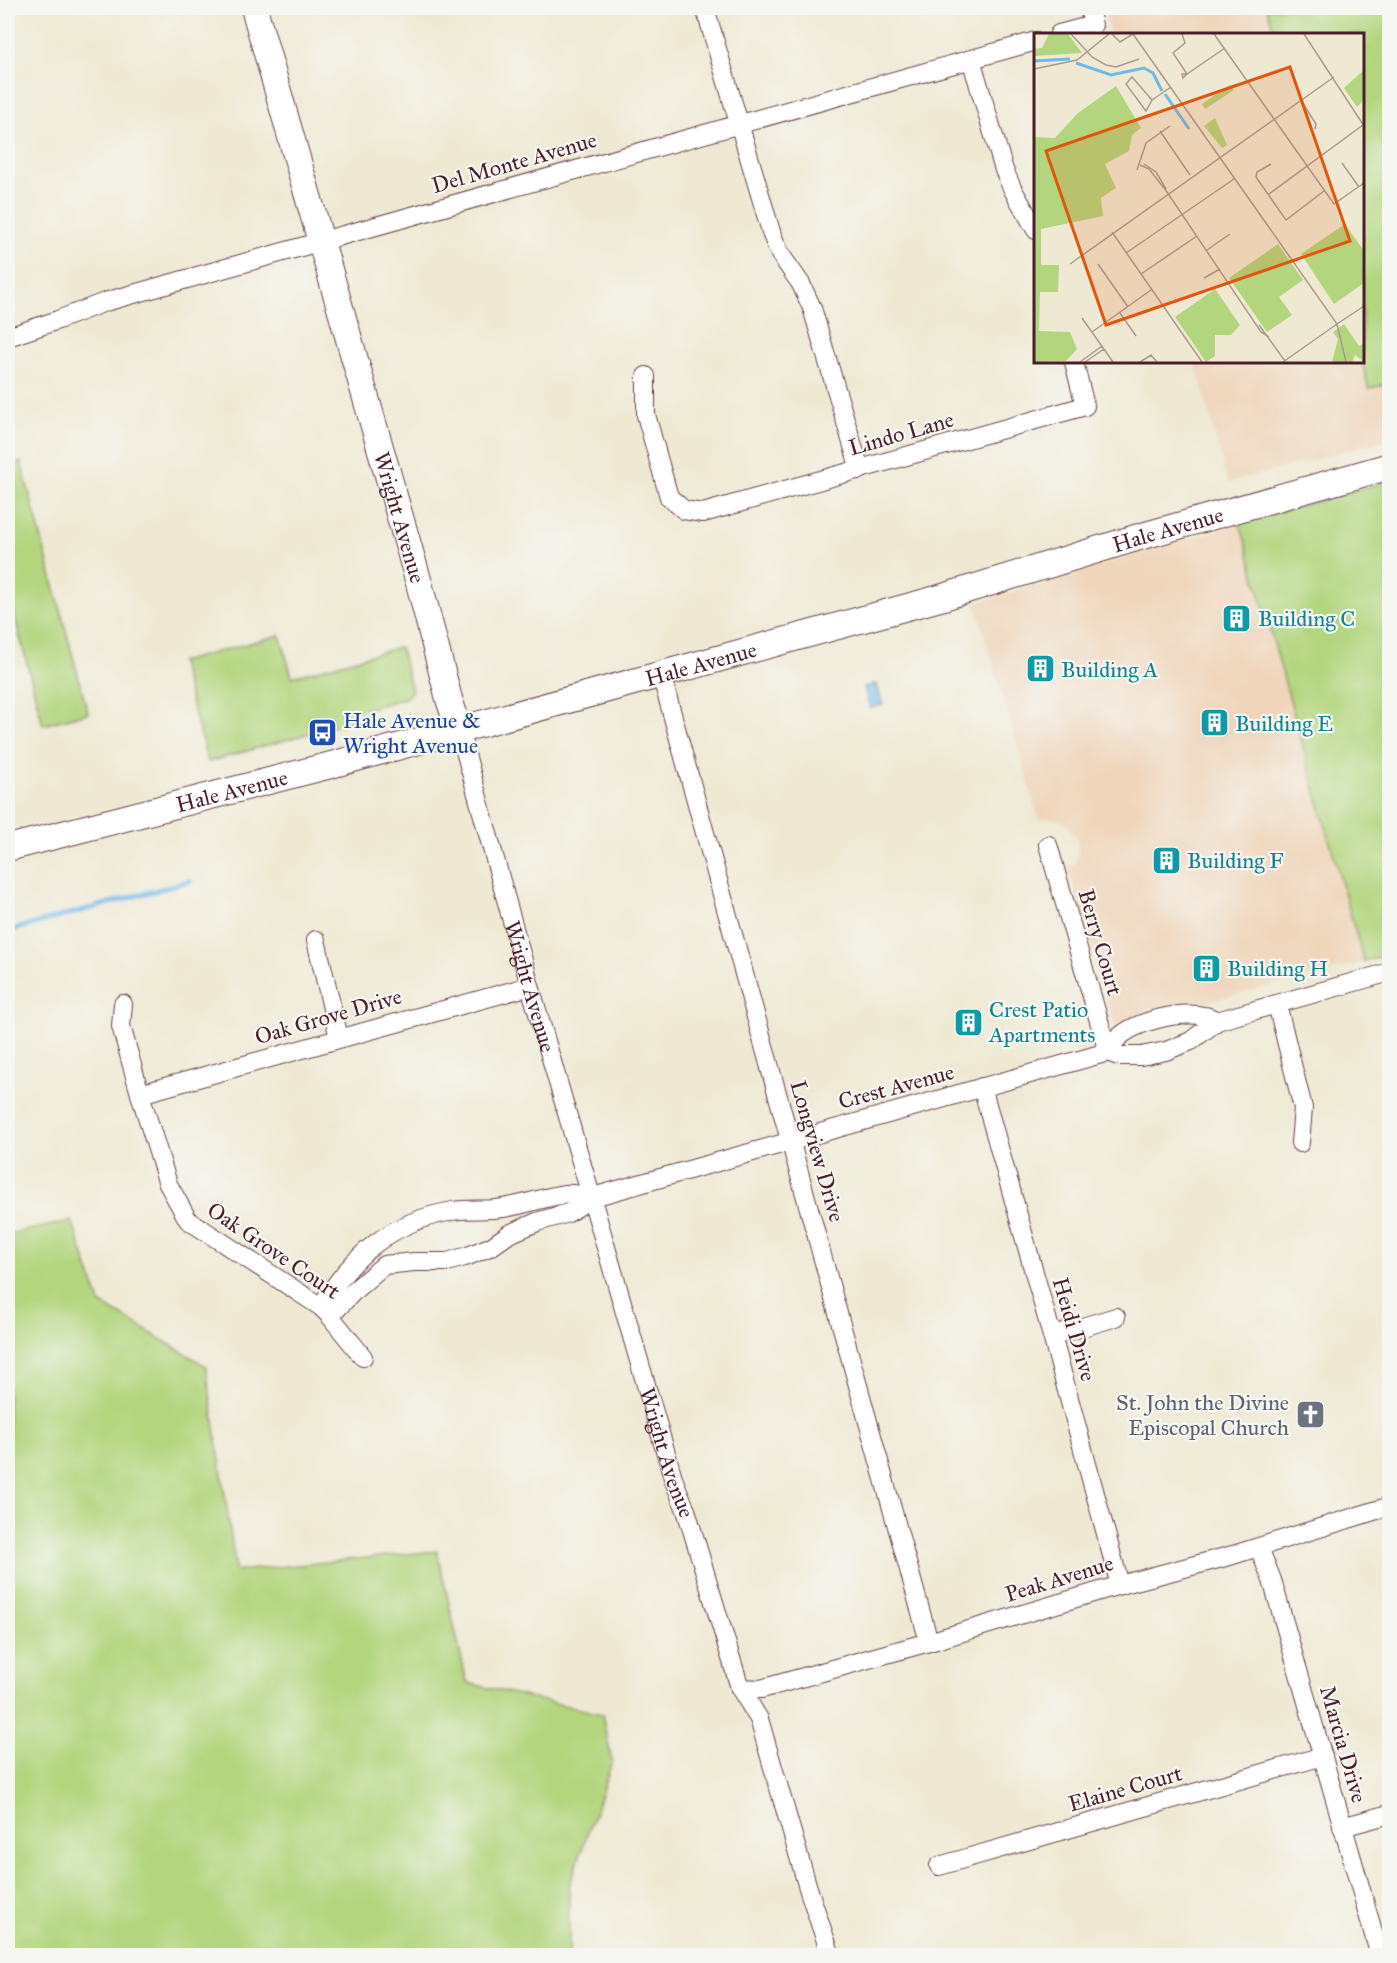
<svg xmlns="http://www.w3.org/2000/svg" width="1397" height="1963" viewBox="0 0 1397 1963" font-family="'IM FELL Great Primer',serif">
  <rect width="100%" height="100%" fill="#f6f6f2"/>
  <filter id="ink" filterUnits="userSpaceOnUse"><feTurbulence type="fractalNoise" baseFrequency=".0167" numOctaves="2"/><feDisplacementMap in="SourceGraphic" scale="12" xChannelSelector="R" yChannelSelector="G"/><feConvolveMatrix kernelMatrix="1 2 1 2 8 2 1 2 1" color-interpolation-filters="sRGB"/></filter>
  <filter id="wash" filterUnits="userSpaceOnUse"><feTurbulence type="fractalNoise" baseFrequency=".008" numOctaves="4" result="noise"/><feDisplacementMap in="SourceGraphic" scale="24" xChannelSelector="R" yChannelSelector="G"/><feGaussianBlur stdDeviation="1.35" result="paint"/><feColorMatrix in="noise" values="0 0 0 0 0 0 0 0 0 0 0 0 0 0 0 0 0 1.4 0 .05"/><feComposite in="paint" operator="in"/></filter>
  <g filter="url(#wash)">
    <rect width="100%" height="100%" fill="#efe9d3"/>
    <!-- built -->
    <g fill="#efd6bb">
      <path d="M1103 8H1389V439L1228 483 1195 362H1362V34H1110Z"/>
      <path d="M1240 523 1364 962 1115 1025 1069 869 1075 862 1078 853 1077 838 1067 824 1058 819 1048 818 1039 819 975 603Z"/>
    </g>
    <!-- green -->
    <g fill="#b2d57d" stroke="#7e7a54" stroke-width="1.5">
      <path d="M1267 8H1389V383L1369 389 1362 362V34H1275Z"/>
      <path d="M21 462 88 713 43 725 8 591V466Z"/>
      <path d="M1389 481V955L1364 962 1240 523Z"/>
      <path d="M280 635 292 677 400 647 412 691 405 698 351 713 353 721 208 762 180 662Z"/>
      <path d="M72 1221 100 1303 206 1366 236 1571 437 1551 467 1683 602 1714 612 1762 569 1887V1955H8V1234Z"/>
    </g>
    <!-- water -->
    <path fill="#6fb8e7" stroke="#5c6c89" stroke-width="1.5" d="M876 684 883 705 870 708 864 687Z"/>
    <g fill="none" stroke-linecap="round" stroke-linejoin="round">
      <!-- stream -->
      <path stroke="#6fb8e7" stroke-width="5" d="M8 931 190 881"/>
    </g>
  </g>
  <g filter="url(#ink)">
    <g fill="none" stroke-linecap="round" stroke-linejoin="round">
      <defs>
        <g id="street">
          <path d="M705 8 772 235 780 254 801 284 812 308 860 470"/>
          <path d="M1059 34 1093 25 1089 8"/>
          <path d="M971 59 1004 170 1013 190 1036 230"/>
          <path d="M8 337 58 320 105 302 1036 41"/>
          <path d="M646 376V415L669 497 684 510 703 513 1085 406 1074 362"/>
          <path d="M661 674 929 1642"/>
          <path id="s1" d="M459 729 530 986 674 1481 686 1510 740 1688 759 1719 808 1888 831 1956"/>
          <path d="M1048 845 1108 1052"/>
          <path d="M316 940 339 1038"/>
          <path d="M123 1004 121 1026 140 1094 168 1184 188 1220 321 1307 330 1316 363 1357"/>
          <path d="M1277 1004 1303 1108 1300 1143"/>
          <path d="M1108 1052C1111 1048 1113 1043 1116 1040 1134 1021 1179 1011 1204 1016 1209 1016 1213 1019 1217 1021"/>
          <path d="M982 1087 1052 1336 1120 1585"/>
          <path d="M140 1094 530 986"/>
          <path d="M321 1307C352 1255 392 1221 453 1211 469 1208 486 1211 503 1208 524 1205 545 1197 565 1194 574 1193 584 1196 593 1197"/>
          <path d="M330 1316 356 1289 384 1265 414 1262H447L468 1256 492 1246 509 1234 537 1222 568 1213 593 1197 1108 1052 1118 1056H1141L1166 1051 1191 1041 1217 1021 1390 972"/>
          <path d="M1052 1336 1116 1317"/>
          <path d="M1259 1548 1272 1580 1380 1956"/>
          <path d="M740 1688 761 1689 929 1642 1120 1585 1233 1555 1390 1506"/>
          <path d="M1342 1827 1390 1814"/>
          <path d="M939 1866 1323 1756"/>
        </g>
        <g id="secondary">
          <path id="s2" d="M254 8 419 583 449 699 459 729"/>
          <path id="s3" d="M8 848 331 765 940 598 1139 537 1390 466"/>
        </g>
      </defs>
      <!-- street casing -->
      <use href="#street" stroke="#633d44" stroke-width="20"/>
      <!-- secondary casing -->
      <use href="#secondary" stroke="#633d44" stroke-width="28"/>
      <!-- street -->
      <use href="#street" stroke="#fff" stroke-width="18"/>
      <!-- secondary -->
      <use href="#secondary" stroke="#fff" stroke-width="26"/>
    </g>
  </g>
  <!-- icons -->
  <defs>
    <symbol id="building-square" viewBox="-11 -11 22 22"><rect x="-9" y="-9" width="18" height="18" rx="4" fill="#0f9aa8" stroke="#f6f6f2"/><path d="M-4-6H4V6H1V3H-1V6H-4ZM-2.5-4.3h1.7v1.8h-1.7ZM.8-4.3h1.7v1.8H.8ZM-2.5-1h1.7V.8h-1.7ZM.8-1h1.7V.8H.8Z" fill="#fff"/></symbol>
    <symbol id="bus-square" viewBox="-11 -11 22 22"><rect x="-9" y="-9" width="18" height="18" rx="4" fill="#1a4fb4" stroke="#f6f6f2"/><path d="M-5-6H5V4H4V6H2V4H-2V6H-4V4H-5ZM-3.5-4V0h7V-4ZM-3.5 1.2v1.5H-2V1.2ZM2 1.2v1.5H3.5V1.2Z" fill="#fff"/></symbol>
    <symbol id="church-square" viewBox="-11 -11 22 22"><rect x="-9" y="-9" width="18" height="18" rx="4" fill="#6b7280" stroke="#f6f6f2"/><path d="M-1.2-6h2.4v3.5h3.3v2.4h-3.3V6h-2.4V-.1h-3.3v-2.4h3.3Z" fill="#fff"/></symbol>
  </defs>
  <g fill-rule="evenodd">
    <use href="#building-square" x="1220" y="602" width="33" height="33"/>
    <use href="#building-square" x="1024" y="652" width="33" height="33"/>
    <use href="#building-square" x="1198" y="706" width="33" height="33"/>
    <use href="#bus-square" x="306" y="716" width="33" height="33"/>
    <use href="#building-square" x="1150" y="844" width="33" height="33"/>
    <use href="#building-square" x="1190" y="952" width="33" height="33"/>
    <use href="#building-square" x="952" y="1006" width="33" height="33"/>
    <use href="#church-square" x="1294" y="1398" width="33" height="33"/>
  </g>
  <g text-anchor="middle" stroke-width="4.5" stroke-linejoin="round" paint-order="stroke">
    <!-- street labels -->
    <g font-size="22" fill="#4a1f2b" stroke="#f6f6f2">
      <text transform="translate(514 162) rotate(-16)" y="8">Del Monte Avenue</text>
      <text transform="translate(901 433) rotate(-16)" y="8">Lindo Lane</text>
      <text dy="8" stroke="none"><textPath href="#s2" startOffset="530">Wright Avenue</textPath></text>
      <text dy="8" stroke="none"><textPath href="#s3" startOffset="1203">Hale Avenue</textPath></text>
      <text dy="8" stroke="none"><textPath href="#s3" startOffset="717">Hale Avenue</textPath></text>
      <text dy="8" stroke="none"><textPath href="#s3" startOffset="231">Hale Avenue</textPath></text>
      <text transform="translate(1101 942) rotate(74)" y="8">Berry Court</text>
      <text dy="8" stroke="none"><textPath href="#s1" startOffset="267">Wright Avenue</textPath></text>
      <text transform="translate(328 1016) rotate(-16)" y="8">Oak Grove Drive</text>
      <text transform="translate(896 1086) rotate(-15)" y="8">Crest Avenue</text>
      <text transform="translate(818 1151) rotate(74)" y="8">Longview Drive</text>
      <text transform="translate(274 1250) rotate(34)" y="8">Oak Grove Court</text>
      <text transform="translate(1075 1329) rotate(74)" y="8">Heidi Drive</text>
      <text dy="8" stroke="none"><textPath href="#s1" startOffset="753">Wright Avenue</textPath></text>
      <text transform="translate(1059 1578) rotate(-17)" y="8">Peak Avenue</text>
      <text transform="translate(1344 1744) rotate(74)" y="8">Marcia Drive</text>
      <text transform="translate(1125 1788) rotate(-16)" y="8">Elaine Court</text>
    </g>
    <!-- culture labels -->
    <g font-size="22" fill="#0d838f" stroke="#f6f6f2" text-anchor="start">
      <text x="1258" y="626">Building C</text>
      <text x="1061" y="677">Building A</text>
      <text x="1235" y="731">Building E</text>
      <text x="1187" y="868">Building F</text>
      <text x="1227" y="976">Building H</text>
      <text x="989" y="1017">Crest Patio<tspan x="989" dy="25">Apartments</tspan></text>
    </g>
    <!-- transit labels -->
    <g font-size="22" fill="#164399" stroke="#f6f6f2" text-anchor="start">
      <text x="343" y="728">Hale Avenue &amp;<tspan x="343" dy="25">Wright Avenue</tspan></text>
    </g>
    <!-- worship labels -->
    <g font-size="22" fill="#5b616d" stroke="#f6f6f2" text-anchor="end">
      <text x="1289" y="1410">St. John the Divine<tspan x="1289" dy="25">Episcopal Church</tspan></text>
    </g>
  </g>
  <!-- overview -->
  <g transform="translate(1034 33)">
    <rect width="330" height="330" fill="#efe9d3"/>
    <path d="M15 1H34L48 20 0 23V16L8 15ZM330 37V67L323 74 310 55ZM196 52 200 57 171 76 168 71ZM82 53 107 95 98 102 95 118 71 131 82 155 67 165 69 183 7 196V232H25L24 259H6L5 298 36 299 43 316 32 328 0 329V104L21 105 44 80ZM181 85 193 112 188 115 170 93ZM311 191 330 218V250L300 271 267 221ZM244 211 269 247 245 264 258 282 233 299 195 245ZM181 256 206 292 197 302H181V323L172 329 141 284ZM310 291 325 313 330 310V329L321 322 318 329H298L304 306 299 299Z" fill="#b2d57d"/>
    <path fill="none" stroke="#6fb8e7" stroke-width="3" d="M0 28 36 26M42 30 77 42 110 35 119 40 128 58M131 61 155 96"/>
    <path fill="none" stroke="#ad9890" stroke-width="1.5" d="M37 1 58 24 72 32 82 34 105 26M78 1 86 9 99 1M99 1 303 291 312 329M148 1 151 10 139 20 153 41 149 45 148 41H153L191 15M180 1 300 171 330 150M270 1 330 93M0 36 43 27 75 1M98 44 118 67 112 78 92 51ZM266 66 282 91 281 96M118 67 137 54M126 98 156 142M308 130 325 154M110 131 122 139 132 156M237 131 223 139 222 144 252 187 290 158M106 132 115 136 133 159 227 299 235 304M103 137 112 110 136 93M235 161 329 92M78 199 168 329M173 217 196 201M92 220 200 146M36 231 300 44M64 231 94 274M107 241 163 203M170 245 186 236M86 280 102 303M48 285 79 329M303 291 330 273M225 292 251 328M58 299 117 257M46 329 68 313M51 329 70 316M106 329 117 322 123 329M249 329 303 291"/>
    <path fill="#e0560e" fill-opacity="0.15" stroke="#e0560e" stroke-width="3" d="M256 34 316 208 72 292 12 118Z"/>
    <rect width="330" height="330" fill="none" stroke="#4a1f2b" stroke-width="3"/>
  </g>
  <!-- margin -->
  <rect width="1397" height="1963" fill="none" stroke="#f6f6f2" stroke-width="30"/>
</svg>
